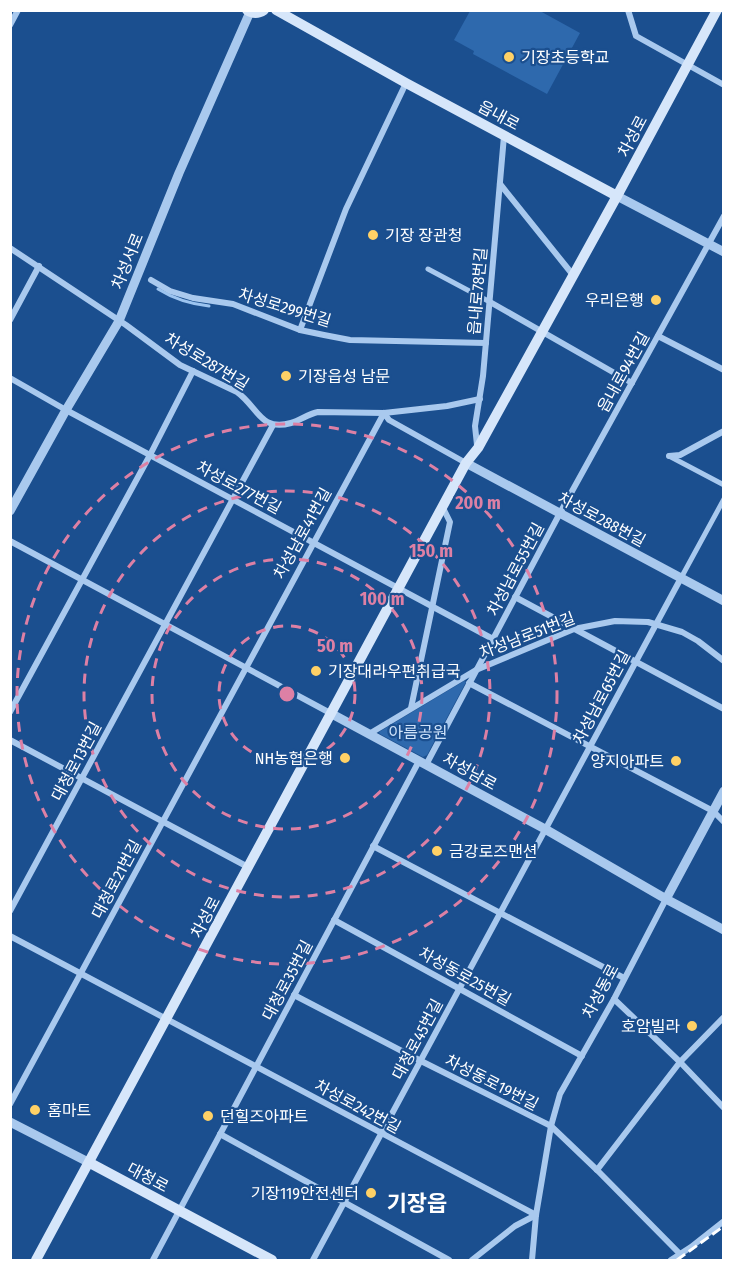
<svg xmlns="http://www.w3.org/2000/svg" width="734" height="1271" viewBox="0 0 734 1271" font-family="'Fira Sans Condensed','Noto Sans KR',sans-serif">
  <rect width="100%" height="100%" fill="#1b4f8f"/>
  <!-- green -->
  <g fill="#2e69ad">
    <path d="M470 11H540L580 33 547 94 473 54 474 51 454 40Z"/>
    <path d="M464 681 466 682 427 755 423 757 380 734 379 732Z"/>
  </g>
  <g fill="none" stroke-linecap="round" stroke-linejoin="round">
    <!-- stream -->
    <path stroke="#9cc4f0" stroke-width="3" d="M158 289C174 299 191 304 209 306"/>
    <!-- pedestrian -->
    <g stroke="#a9c9ee" stroke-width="5">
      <path d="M428 269 490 302"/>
      <path d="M669 456 724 485"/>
      <path d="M681 578 724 499"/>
    </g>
    <!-- minor -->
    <g stroke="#a9c9ee" stroke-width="6">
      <path d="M628 10 636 36 724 85"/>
      <path d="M10 25 18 10"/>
      <path d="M500 184 573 275"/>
      <path d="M10 248 126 325 180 365 237 392C258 407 260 432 291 423 301 420 308 414 318 412L384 413 447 406 480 399"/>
      <path d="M151 280 170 291 193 298 233 304 300 330 324 335 350 340 486 343"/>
      <path d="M490 302 632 383"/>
      <path d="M10 320 39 266"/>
      <path d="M300 330 346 209 406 83"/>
      <path d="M658 336 724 370"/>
      <path d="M10 378 66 410 493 639"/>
      <path d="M477 445 475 426 483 376 504 136"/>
      <path d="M669 456 680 455 724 431"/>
      <path d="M10 541 332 714"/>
      <path d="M515 597 724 709"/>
      <path d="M469 683 713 811 724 822"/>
      <path d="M411 708 450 522 443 508"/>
      <path d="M10 712 150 455 193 371"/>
      <path d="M369 734 476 670 574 629 615 621 648 622 682 632 698 641 724 661"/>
      <path d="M10 740 248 867"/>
      <path d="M426 765 560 513 724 216"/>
      <path d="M373 846 624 978"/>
      <path d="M10 911 273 425"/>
      <path d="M334 920 582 1056"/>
      <path d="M10 936 536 1215"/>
      <path d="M294 995 421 1061 551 1126 597 1170 680 1254"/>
      <path d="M614 999 680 1062 724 1108"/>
      <path d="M10 1104 384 413 389 420 466 463"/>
      <path d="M220 1134 449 1260"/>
      <path d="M597 1170 680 1062 724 1017"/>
      <path d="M153 1260 419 761"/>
      <path d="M313 1260 681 578"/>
      <path d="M472 1260 515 1226 536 1215"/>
      <path d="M532 1260 536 1215 551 1126 560 1094 614 999 666 899"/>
      <path d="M671 1260 691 1247 724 1221"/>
    </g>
    <!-- tertiary -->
    <g stroke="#a9c9ee" stroke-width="9">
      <path d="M617 196 724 252"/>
      <path d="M466 463 724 601"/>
      <path d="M10 511 66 410 119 321 179 173 250 12"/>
      <path d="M332 714 545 829 666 899 724 930"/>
      <path d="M666 899 724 791"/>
      <path d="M10 1122 90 1163"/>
    </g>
    <!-- secondary -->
    <g stroke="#d6e6fa" stroke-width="10">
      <path d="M247 10C253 14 258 14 264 10"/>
      <path d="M276 10 406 83 617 196"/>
      <path d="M90 1163 272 1260"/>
      <path d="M36 1260 466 463 478 448 617 196 717 10"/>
    </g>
    <!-- rail -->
    <path stroke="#fff" stroke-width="3" stroke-dasharray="10 4.5" stroke-linecap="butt" d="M677 1260 724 1226"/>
  </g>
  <!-- distance rings -->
  <g fill="none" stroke="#dd80a5" stroke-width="3" stroke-dasharray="10 8">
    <circle cx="287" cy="694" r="68"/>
    <circle cx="287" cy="694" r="135"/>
    <circle cx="287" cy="694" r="203"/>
    <circle cx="287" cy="694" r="270"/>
  </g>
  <!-- markers -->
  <g fill="#ffd166" stroke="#1b4f8f" stroke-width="2">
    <circle cx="509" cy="57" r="6"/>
    <circle cx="373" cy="235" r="6"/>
    <circle cx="656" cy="300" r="6"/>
    <circle cx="286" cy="376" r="6"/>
    <circle cx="316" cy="671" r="6"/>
    <circle cx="345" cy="758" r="6"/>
    <circle cx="676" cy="761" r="6"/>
    <circle cx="437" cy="851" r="6"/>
    <circle cx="692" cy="1026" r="6"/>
    <circle cx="35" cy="1110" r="6"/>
    <circle cx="208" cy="1116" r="6"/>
    <circle cx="371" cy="1193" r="6"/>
  </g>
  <g text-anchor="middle" stroke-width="4.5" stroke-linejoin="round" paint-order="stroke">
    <!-- poi labels -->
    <g font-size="16" fill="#fff" stroke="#1b4f8f" text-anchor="start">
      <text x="521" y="63">기장초등학교</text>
      <text x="385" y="241">기장 장관청</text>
      <text x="644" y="306" text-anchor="end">우리은행</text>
      <text x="298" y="382">기장읍성 남문</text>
      <text x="328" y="677">기장대라우편취급국</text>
      <text x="333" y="764" text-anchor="end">NH농협은행</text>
      <text x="664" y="767" text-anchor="end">양지아파트</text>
      <text x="449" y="857">금강로즈맨션</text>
      <text x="680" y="1032" text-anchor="end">호암빌라</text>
      <text x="47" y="1116">홈마트</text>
      <text x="220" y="1122">던힐즈아파트</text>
      <text x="359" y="1199" text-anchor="end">기장119안전센터</text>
    </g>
    <!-- street labels -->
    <g font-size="16" fill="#fff" stroke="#1b4f8f">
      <text transform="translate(499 115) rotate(28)" y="6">읍내로</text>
      <text transform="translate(632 136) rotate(-62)" y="6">차성로</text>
      <text transform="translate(127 261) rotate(-68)" y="6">차성서로</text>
      <text transform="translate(477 291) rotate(-85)" y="6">읍내로78번길</text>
      <text transform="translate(285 307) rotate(17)" y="6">차성로299번길</text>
      <text transform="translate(207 361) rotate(31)" y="6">차성로287번길</text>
      <text transform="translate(623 372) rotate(-61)" y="6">읍내로94번길</text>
      <text transform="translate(239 487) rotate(28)" y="6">차성로277번길</text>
      <text transform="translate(602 519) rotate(28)" y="6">차성로288번길</text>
      <text transform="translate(302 533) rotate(-61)" y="6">차성남로41번길</text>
      <text transform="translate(515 569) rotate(-62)" y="6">차성남로55번길</text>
      <text transform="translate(527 635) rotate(-21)" y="6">차성남로51번길</text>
      <text transform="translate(601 697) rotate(-62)" y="6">차성남로65번길</text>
      <text transform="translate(76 761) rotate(-62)" y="6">대청로13번길</text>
      <text transform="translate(470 771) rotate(29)" y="6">차성남로</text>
      <text transform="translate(116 879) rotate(-62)" y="6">대청로21번길</text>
      <text transform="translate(205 917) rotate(-62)" y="6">차성로</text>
      <text transform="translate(465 976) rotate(29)" y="6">차성동로25번길</text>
      <text transform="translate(287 980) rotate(-62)" y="6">대청로35번길</text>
      <text transform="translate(600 991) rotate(-62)" y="6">차성동로</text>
      <text transform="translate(417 1039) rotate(-62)" y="6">대청로45번길</text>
      <text transform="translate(492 1082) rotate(27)" y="6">차성동로19번길</text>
      <text transform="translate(358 1106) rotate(28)" y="6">차성로242번길</text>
      <text transform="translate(148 1177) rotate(28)" y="6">대청로</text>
    </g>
    <!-- park labels -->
    <g font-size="16" fill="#cfe3fa" stroke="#1b4f8f">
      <text x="418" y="738">아름공원</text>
    </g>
    <!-- district labels -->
    <g font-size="22" font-weight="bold" fill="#fff" stroke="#1b4f8f">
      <text x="417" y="1211">기장읍</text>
    </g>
  </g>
  <circle cx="287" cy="694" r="9" fill="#dd80a5" stroke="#1b4f8f" stroke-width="3"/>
  <g font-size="18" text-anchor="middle" font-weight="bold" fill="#dd80a5" stroke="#1b4f8f" stroke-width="4.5" stroke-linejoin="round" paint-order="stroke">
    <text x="478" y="509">200 m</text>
    <text x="431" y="557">150 m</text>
    <text x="382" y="605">100 m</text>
    <text x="335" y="652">50 m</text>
  </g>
  <!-- border -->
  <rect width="734" height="1271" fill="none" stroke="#ffffff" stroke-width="24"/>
</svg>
